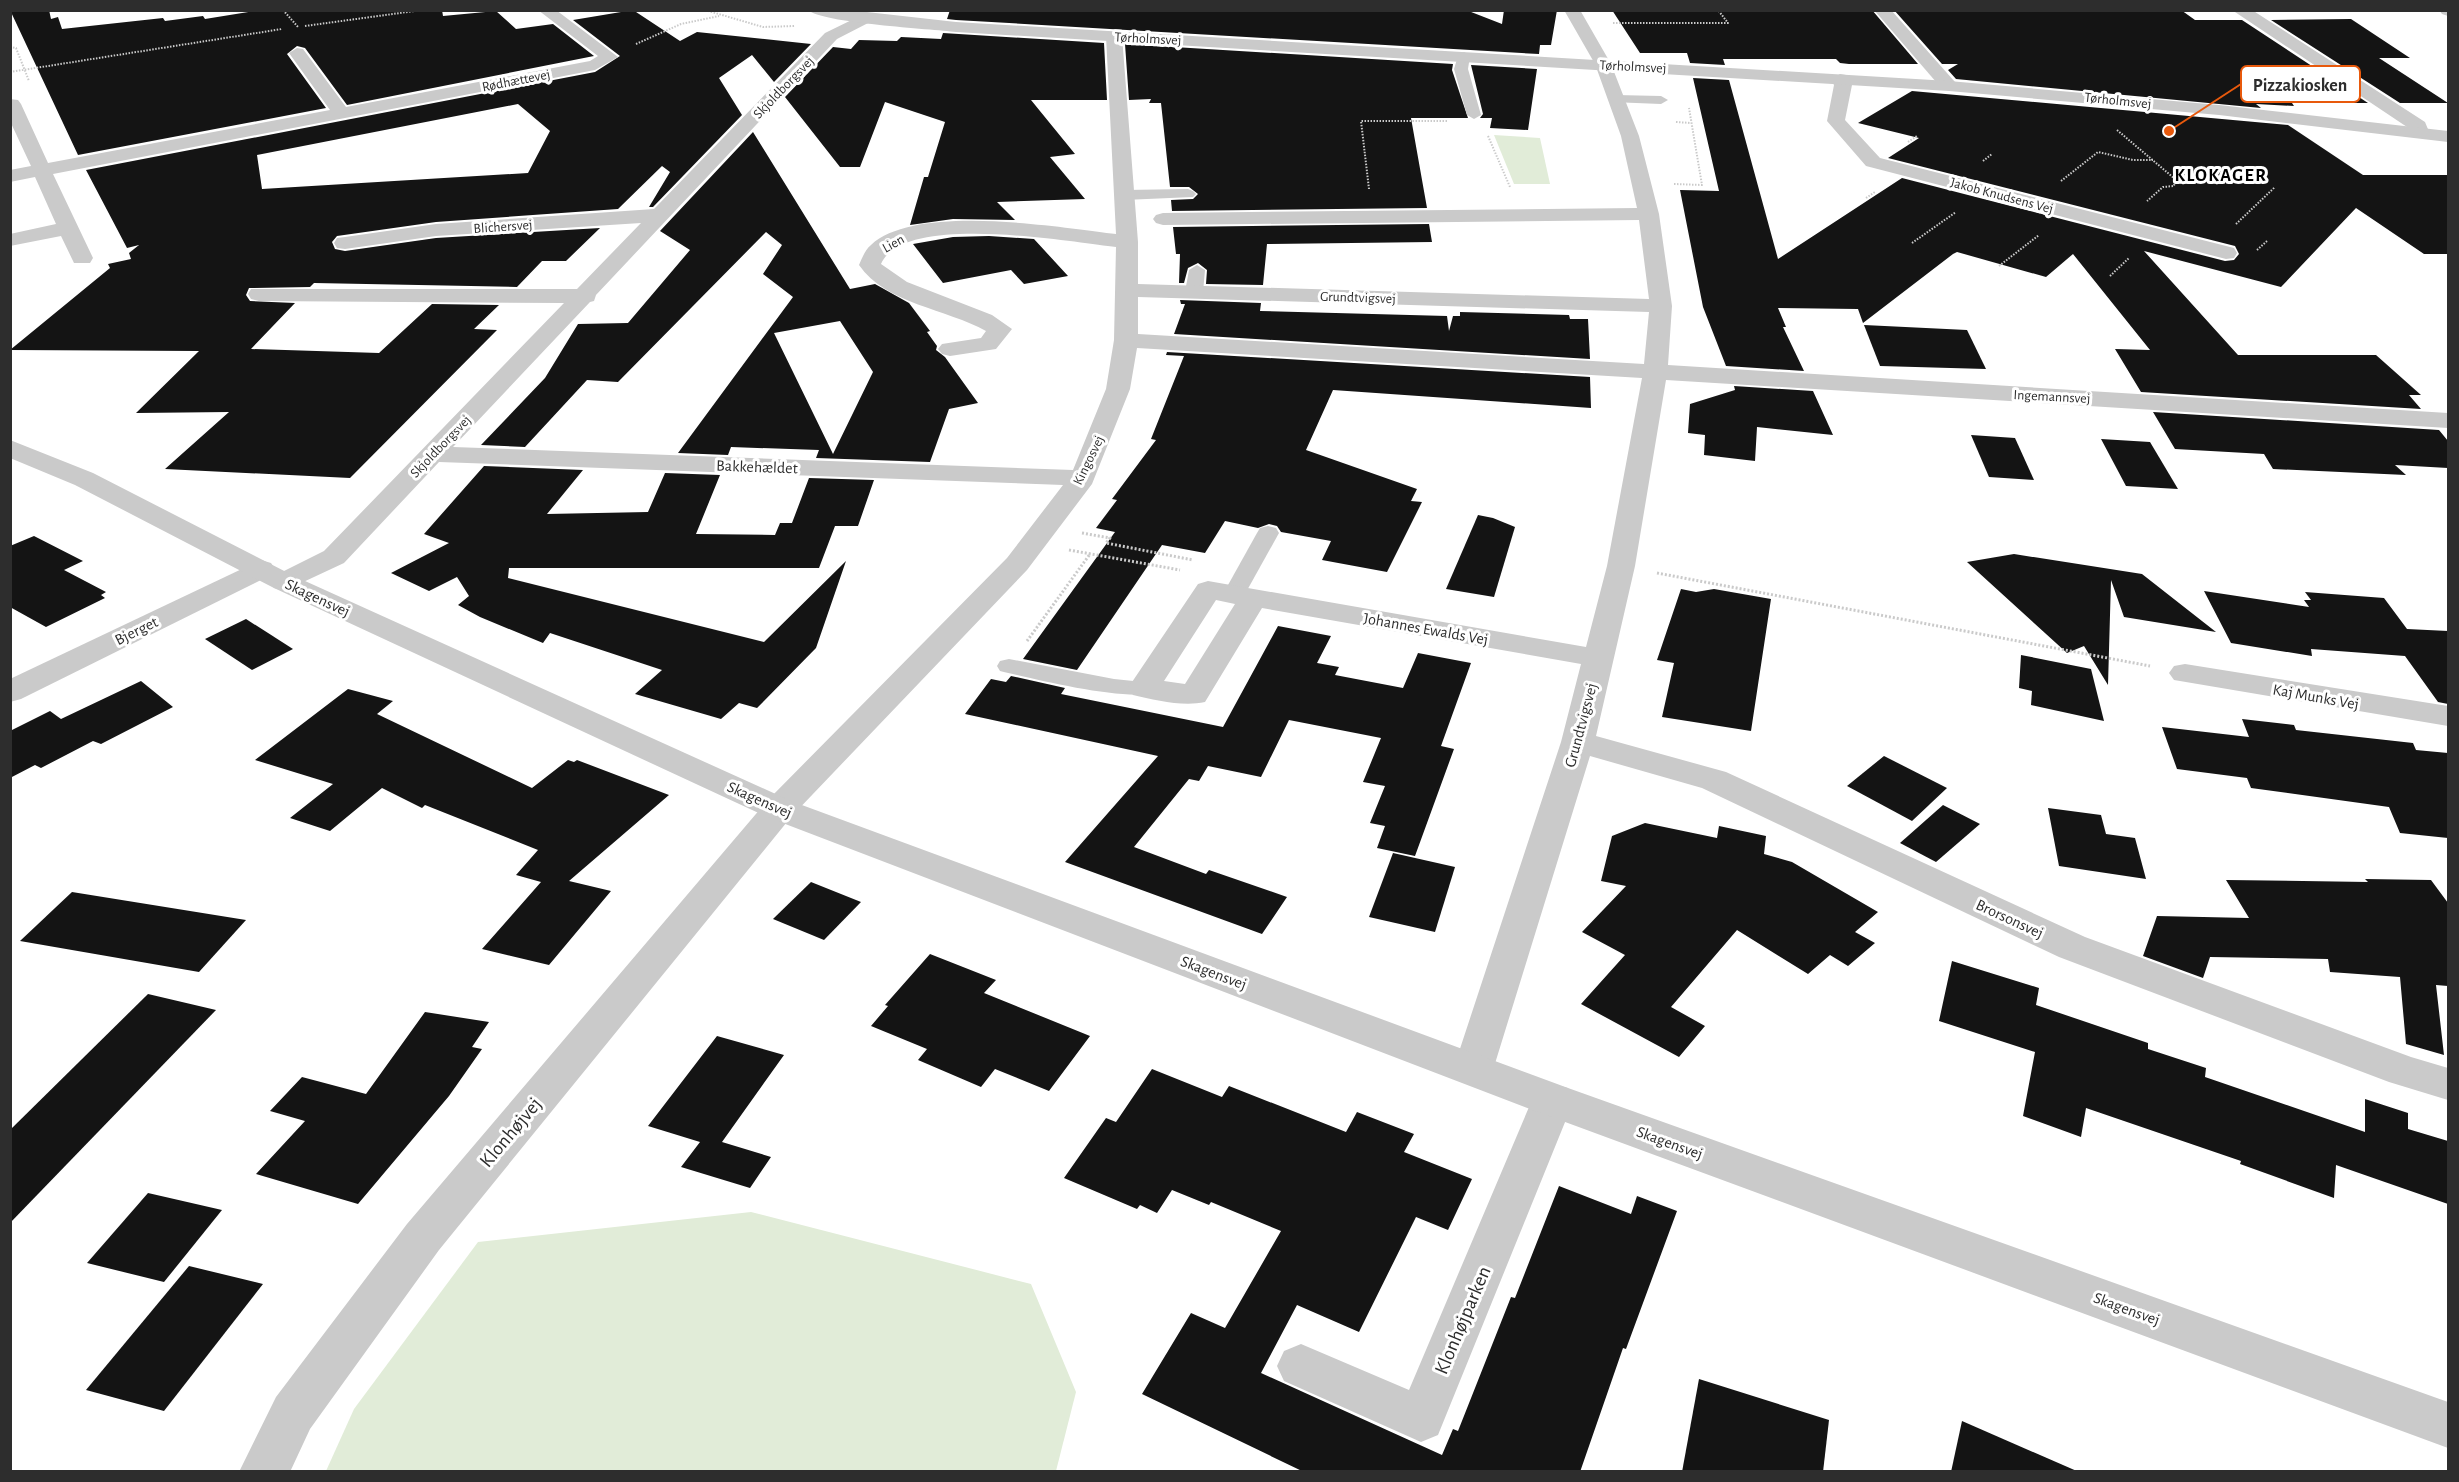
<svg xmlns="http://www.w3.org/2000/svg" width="2459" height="1482" viewBox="0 0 2459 1482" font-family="'Alegreya Sans',sans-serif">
  <rect width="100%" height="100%" fill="#fff"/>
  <!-- green -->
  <g fill="#e1ecd8">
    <path d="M1494 135 1540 138 1550 184H1514Z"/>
    <path d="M751 1212 1031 1284 1076 1392 1056 1471H326L354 1409 478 1242Z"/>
  </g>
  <!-- building -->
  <g fill="#141414" fill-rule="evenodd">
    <path d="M10 10H49L51 19 58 17 62 29 163 18 165 21 203 16 205 19 261 10H442L443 16 496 11 516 29 553 24 594 56 347 105 305 48 297 46 287 54 326 108 78 155Z"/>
    <path d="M633 10 680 41 697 32 811 44 774 82 752 55 719 78 742 115 653 207H649L670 172 662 166 618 209 436 222 337 236 332 242 335 249 345 251 436 238 600 228 566 261H542L517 287 314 283 310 287 249 288 246 295 250 301 295 303 251 349 379 353 432 304 499 305 474 329 497 330 350 478 165 469 229 412 136 413 199 351 10 350 110 268 108 264 131 259 129 253 139 245 127 248 86 170 595 72 620 56 573 20ZM518 104 550 131 528 173 262 189 257 155Z"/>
    <path d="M950 10H1466L1502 24 1504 10H1557L1551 45H1540L1539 54 956 20 947 19Z"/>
    <path d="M1612 10H1872L1918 64H1849L1840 63 1836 59H1723L1725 65 1690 63 1687 53H1640Z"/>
    <path d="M1894 10H2181L2195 20H2242L2368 103H2292L2294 106 2256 104 2261 108 1956 79 1948 70 1958 64H1942Z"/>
    <path d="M2351 19 2410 58H2379L2448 103H2400L2271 20Z"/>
    <path d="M943 33 1104 43 1107 100H1031L1075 154 1050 157 1085 199 997 202 1015 220 953 219 910 225 924 177H928L945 122 885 102 860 167H840L785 97 833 47 851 49 859 40 897 41 901 37 941 39Z"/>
    <path d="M1125 44 1453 64 1452 70 1468 118H1411L1427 208 1172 211 1171 200 1193 199 1198 194 1189 187H1170L1161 103H1149L1151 99 1129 100Z"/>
    <path d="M1471 65 1537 69 1528 130 1490 128 1492 118H1480L1483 114Z"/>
    <path d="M1693 78 1729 80 1778 259 1902 178 2225 261 2234 260 2239 254 2235 246 1888 158 1919 138 1858 123 1912 91 2288 125 2363 175H2448V254H2424L2356 208 2281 287 2144 251 2238 355H2376L2421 395H2409L2421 409 2141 392 2115 349 2150 350 2073 254 2046 277 1957 252 1953 254 1863 323 1858 309 1778 308 1786 327H1783L1804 371 1726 366 1703 307 1680 190 1719 191Z"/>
    <path d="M753 132 850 289 875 284 909 303 930 331 927 332 937 346 936 350 945 357 978 403 949 409 930 462 816 458 819 450 731 447 728 455 678 453 793 297 763 274 782 245 766 232 618 382 587 380 525 447 481 445 545 378 578 324 628 323 690 250 660 231ZM840 321 873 372 833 454 774 333Z"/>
    <path d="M1429 224 1432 242 1267 244 1263 285 1206 284 1207 270 1198 263 1188 268 1184 283H1179L1180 254H1176L1173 227Z"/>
    <path d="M989 236 1034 239 1068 276 1024 284 1011 270 943 283 913 244 953 237Z"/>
    <path d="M1180 300 1261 303 1260 311 1447 316 1449 331 1453 316H1460V312L1569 315 1570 319H1588L1590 359 1174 334 1185 304H1181Z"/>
    <path d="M1864 325 1967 330 1986 369 1880 366Z"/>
    <path d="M1167 352 1590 377 1591 408 1333 390 1306 450 1417 489 1411 501 1422 502 1387 572 1322 560 1331 541 1281 532 1277 526 1269 524 1258 528 1225 521 1205 553 1162 545 1077 670 1023 659 1115 532 1096 528 1117 500 1112 499 1156 440 1151 439 1184 356 1166 355Z"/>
    <path d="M1734 386 1813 391 1833 435 1757 427 1755 461 1704 455 1705 435 1688 433 1690 404 1735 390Z"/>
    <path d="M2153 412 2439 430 2448 441V468L2395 465 2406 475 2273 469 2264 454 2175 449Z"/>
    <path d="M1971 435 2015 438 2034 480 1989 477Z"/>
    <path d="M2101 439 2150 442 2178 489 2126 486Z"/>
    <path d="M484 466 583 470 547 514 648 512 665 473 720 475 696 534 775 535 780 523H792L809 478 874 480 858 526H835L819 568H509L508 578 764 642 846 561 816 648 757 708 739 703 721 719 635 694 662 670 550 633 543 643 480 617 458 605 469 596 457 577 429 591 391 573 449 543 424 534Z"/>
    <path d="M1478 515 1493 518 1515 527 1494 597 1446 589Z"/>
    <path d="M34 536 83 561 64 570 106 592 101 595 105 598 46 627 10 607V546Z"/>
    <path d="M2014 554 2142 574 2216 632 2124 617 2111 580 2108 685 2084 646 2067 653 1967 562Z"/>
    <path d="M1681 589 1696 592 1714 589 1771 599 1751 731 1662 717 1674 663 1657 660Z"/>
    <path d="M2204 591 2309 607 2304 600H2311L2305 592 2384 598 2407 629 2448 631V704L2438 702 2405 656 2311 649 2312 656 2231 643Z"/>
    <path d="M246 619 293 649 252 670 205 639Z"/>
    <path d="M1278 626 1331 636 1317 663 1339 667 1335 675 1403 688 1418 653 1471 663 1441 746 1454 749 1415 856 1377 848 1385 826 1370 823 1385 786 1363 782 1381 738 1289 720 1261 777 1208 766 1199 781 1189 779 1134 847 1206 874 1209 870 1287 897 1262 934 1065 862 1158 756 965 714 991 679 1006 682 1011 676 1065 688 1061 694 1223 727Z"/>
    <path d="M2021 655 2091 669 2104 721 2031 705 2032 691 2019 688Z"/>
    <path d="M141 681 173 707 101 744 93 741 41 768 35 765 10 778V731L50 711 61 719Z"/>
    <path d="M348 689 393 701 377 714 532 788 568 760 574 762 577 760 669 795 569 881 611 891 549 965 482 949 541 882 516 875 538 850 425 805 422 808 382 788 330 831 290 818 333 784 255 760Z"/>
    <path d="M2242 719 2294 725 2296 730 2413 743 2416 750 2448 753V838L2400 833 2389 807 2251 788 2247 778 2177 769 2162 727 2249 737Z"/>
    <path d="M1884 756 1947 788 1912 821 1847 786Z"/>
    <path d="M1943 805 1980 824 1936 862 1900 843Z"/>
    <path d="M2048 808 2101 815 2106 834 2135 838 2146 879 2059 866Z"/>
    <path d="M1645 823 1717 838 1719 826 1766 836 1764 854 1792 862 1878 912 1855 932 1875 943 1848 966 1830 955 1808 974 1737 930 1671 1007 1705 1026 1679 1057 1581 1004 1625 955 1582 932 1626 886 1601 881 1612 836Z"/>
    <path d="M1393 853 1455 867 1435 932 1369 917Z"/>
    <path d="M2365 879 2431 880 2448 903V986L2436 985 2444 1055 2406 1044 2400 977 2330 972 2328 959 2210 957 2203 978 2143 956 2157 916 2249 918 2226 880 2368 882Z"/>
    <path d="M811 882 861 902 824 940 773 919Z"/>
    <path d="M72 892 246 920 199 972 20 941Z"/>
    <path d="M930 954 996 980 984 993 1090 1036 1049 1091 995 1069 981 1087 918 1060 927 1049 871 1026 888 1006 885 1005Z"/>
    <path d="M1952 961 2039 988 2036 1005 2148 1043V1049L2206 1068 2205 1077 2365 1132V1099L2408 1113V1129L2448 1141V1204L2336 1165 2334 1198 2240 1164 2241 1161 2086 1108 2081 1137 2023 1116 2035 1052 1939 1021Z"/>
    <path d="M148 994 216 1010 10 1223V1130Z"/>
    <path d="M425 1012 489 1022 472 1047 482 1049 449 1096 358 1204 256 1174 305 1121 270 1111 302 1077 366 1094Z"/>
    <path d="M717 1036 784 1055 722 1142 771 1157 750 1188 681 1167 700 1142 648 1126Z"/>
    <path d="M1152 1069 1222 1097 1229 1086 1346 1132 1357 1112 1414 1134 1404 1152 1472 1179 1448 1230 1416 1217 1359 1332 1297 1305 1261 1373 1442 1455 1453 1429 1458 1431 1511 1297 1515 1298 1559 1186 1631 1214 1637 1196 1677 1211 1626 1349 1623 1348 1580 1472H1304L1142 1394 1191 1313 1225 1328 1281 1231 1211 1202 1209 1205 1172 1190 1157 1213 1140 1205 1137 1209 1064 1178 1106 1118 1116 1122Z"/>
    <path d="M148 1193 222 1210 164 1282 87 1263Z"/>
    <path d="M189 1266 263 1284 164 1411 86 1390Z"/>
    <path d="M1699 1379 1829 1420 1823 1472H1682Z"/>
    <path d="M1962 1421 2079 1472H1951Z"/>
  </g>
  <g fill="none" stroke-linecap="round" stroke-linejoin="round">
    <!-- path-far1 -->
    <g stroke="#cacaca" stroke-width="2" stroke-dasharray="1.5 1.5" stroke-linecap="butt">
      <path d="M283 10 298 27"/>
      <path d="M705 10 763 27 795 26"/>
      <path d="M1613 23H1728L1718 10"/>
      <path d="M305 26 422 10"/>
      <path d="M636 44 681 24 719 16"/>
      <path d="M10 47 16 48 29 81"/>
      <path d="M10 72 282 29"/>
      <path d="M1676 122 1691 123"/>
      <path d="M2117 130 2175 179 2174 186 2163 187 2147 201"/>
      <path d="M1488 136 1510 187"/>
      <path d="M1908 142 1917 136"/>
      <path d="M1983 161 1992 154"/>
      <path d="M2061 181 2098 152 2133 160H2153"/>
      <path d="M1674 184 1702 185 1689 108"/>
      <path d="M1369 189 1361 121H1447"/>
      <path d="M1866 198 1875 192"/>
      <path d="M2236 224 2275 187"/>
      <path d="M1912 243 1956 212"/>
      <path d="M2257 250 2267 241"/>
      <path d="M1999 266 2039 235"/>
      <path d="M2110 276 2129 258"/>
    </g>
    <!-- path -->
    <g stroke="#cacaca" stroke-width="3" stroke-dasharray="2 2" stroke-linecap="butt">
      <path d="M1082 533 1110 538 1106 543 1193 560"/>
      <path d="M1069 550 1180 570"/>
      <path d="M1657 573 2150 666"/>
      <path d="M1027 641 1090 554"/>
    </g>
    <!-- service -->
    <g fill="#cacaca" fill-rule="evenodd">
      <path d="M1464 52 1470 56 1468 69 1481 115 1474 119 1467 115 1454 69 1458 56Z"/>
      <path d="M1616 95 1661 96 1668 100 1661 104 1611 102 1609 99Z"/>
      <path d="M1188 189 1193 191 1196 194 1193 197 1124 200 1116 195 1124 190Z"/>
      <path d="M1197 265 1205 270 1203 292 1194 297 1185 292 1189 270Z"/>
      <path d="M1268 526 1276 528 1279 533 1245 594 1242 599H1226L1223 594 1257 533 1260 528Z"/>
      <path d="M1009 659 1114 679 1153 683 1156 688 1153 693C1123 701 1033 679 1000 671L997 666 1000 661Z"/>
    </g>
    <!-- minor -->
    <g fill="#cacaca" fill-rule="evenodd">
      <path d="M538 10H556L618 57 595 70 53 174 93 258 90 263H74L61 236 10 246V234L56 224 35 177 10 182V170L31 166 10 121V99L18 100 21 104 48 163 330 110 289 53 297 48 303 49 346 107 590 61 598 56Z"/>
      <path d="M1564 10H1580L1611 64 1639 136 1659 214 1672 306 1668 365 2448 413V428L1666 380 1635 566 1596 736 1726 772 2085 937 2411 1057 2448 1068V1100L2389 1082 2059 957 1702 788 1590 756 1493 1070 1487 1081 1473 1086 1459 1081 1453 1070 1561 742 1581 664 1262 608 1205 702C1183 707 1155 700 1133 695L1128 688 1198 584 1208 581 1586 647 1607 566 1642 378 1137 348 1130 389 1092 484 1027 570 791 817 439 1250 310 1429 290 1472H239L276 1397 407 1224 767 801 1007 558 1063 485 439 462 344 563 284 591 274 588 269 582 274 576 324 551 564 303 259 301 251 299 248 294 251 289H577L641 223 436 236 345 249 337 248 334 243 337 238 345 237 436 224 654 209 825 33 866 13 874 18 872 21 837 39 596 295 594 301 590 302 453 447 1073 470 1106 389 1114 340 1116 247C1070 242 903 212 881 264L907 282 992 315 1012 329 996 349 950 356 942 354 938 349 942 344 981 338 986 331C947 309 886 304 859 265 862 258 865 250 871 245 916 203 1058 227 1116 234L1106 36 1114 31 1122 36 1138 242V284L1649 299 1639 220 1163 225 1156 223 1153 219 1156 215 1163 213 1637 208 1621 136 1595 64ZM1138 297 1649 312 1644 364 1138 334ZM1216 600 1235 604 1185 684 1164 681Z"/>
      <path d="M1874 10H1891L1955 82 1958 86 1955 90H1943Z"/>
      <path d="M2232 10H2252L2425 122 2430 134 2428 138H2414L2410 129Z"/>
      <path d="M2439 10H2448V16L2442 14Z"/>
      <path d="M1840 74 1846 75 1852 85 1845 120 1880 158 2234 248 2237 253 2234 258 2226 259 1866 166 1827 121 1834 85 1831 79Z"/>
      <path d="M261 560 271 563 275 569 271 575 21 699 10 702V679Z"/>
      <path d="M2185 664 2448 706V726L2174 680 2169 673 2174 666Z"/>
      <path d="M1553 1084 1568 1088 1574 1100 1438 1435 1421 1442 1284 1381 1277 1366 1284 1351 1301 1344 1409 1390 1532 1100 1538 1088Z"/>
    </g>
    <!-- tertiary -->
    <g fill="#cacaca" fill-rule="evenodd">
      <path d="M808 10H849L956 22 1949 81 2219 105 2448 131V142L2219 115 1949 91 956 32C932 29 821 23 808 10Z"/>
      <path d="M10 440 93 473 294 576 791 801 1568 1088 2448 1402V1448L1538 1112 767 817 274 588 75 485 10 458Z"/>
    </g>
  </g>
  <g text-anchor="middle" stroke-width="6" stroke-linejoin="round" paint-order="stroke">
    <!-- far-street labels -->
    <g font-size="14" fill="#2d2d2d" stroke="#fff">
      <text transform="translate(1148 38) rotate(3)" y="5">Tørholmsvej</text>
      <text transform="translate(1633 66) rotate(3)" y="5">Tørholmsvej</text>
      <text transform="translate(516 80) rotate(-11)" y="5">Rødhættevej</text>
      <text transform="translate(783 87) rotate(-46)" y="5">Skjoldborgsvej</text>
      <text transform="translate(2118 100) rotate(6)" y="5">Tørholmsvej</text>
      <text transform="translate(2002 195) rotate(15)" y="5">Jakob Knudsens Vej</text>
      <text transform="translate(503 226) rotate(-4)" y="5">Blichersvej</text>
      <text transform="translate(893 243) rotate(-29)" y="5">Lien</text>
      <text transform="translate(1358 297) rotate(2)" y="5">Grundtvigsvej</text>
      <text transform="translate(2052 396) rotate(3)" y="5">Ingemannsvej</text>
      <text transform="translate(440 446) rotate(-46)" y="5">Skjoldborgsvej</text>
      <text transform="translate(1088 460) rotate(-64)" y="5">Kingosvej</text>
    </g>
    <!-- street labels -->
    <g font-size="16" fill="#2d2d2d" stroke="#fff">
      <text transform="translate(757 466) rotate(2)" y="6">Bakkehældet</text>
      <text transform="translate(318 597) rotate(25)" y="6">Skagensvej</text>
      <text transform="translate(1426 628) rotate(10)" y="6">Johannes Ewalds Vej</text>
      <text transform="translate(136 630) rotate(-26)" y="6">Bjerget</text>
      <text transform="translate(2316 696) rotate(10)" y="6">Kaj Munks Vej</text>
      <text transform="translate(1580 725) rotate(-75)" y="6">Grundtvigsvej</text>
      <text transform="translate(760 799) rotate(24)" y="6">Skagensvej</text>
      <text transform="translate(2010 918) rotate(25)" y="6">Brorsonsvej</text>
      <text transform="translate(1214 972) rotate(21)" y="6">Skagensvej</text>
      <text transform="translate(1670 1142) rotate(20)" y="6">Skagensvej</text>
      <text transform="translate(2127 1308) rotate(20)" y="6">Skagensvej</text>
    </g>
    <!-- far-district labels -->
    <g font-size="18" font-weight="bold" letter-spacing="1.5" fill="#000" stroke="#fff">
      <text x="2221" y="181">KLOKAGER</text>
    </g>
    <!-- near-street labels -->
    <g font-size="20" fill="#2d2d2d" stroke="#fff">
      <text transform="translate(510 1132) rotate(-50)" y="7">Klonhøjvej</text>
      <text transform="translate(1462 1320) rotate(-67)" y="7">Klonhøjparken</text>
    </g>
  </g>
  <!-- callouts -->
  <path fill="none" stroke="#e8590c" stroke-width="2" d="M2169 131L2241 84"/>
  <circle fill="#e8590c" stroke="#fff" stroke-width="2" cx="2169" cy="131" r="6"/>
  <rect fill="#fff" stroke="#e8590c" stroke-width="2" x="2241" y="66" width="119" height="36" rx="6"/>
  <g font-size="18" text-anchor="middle" font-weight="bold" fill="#2d2d2d">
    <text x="2300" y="91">Pizzakiosken</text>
  </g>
  <!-- border -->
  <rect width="2459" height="1482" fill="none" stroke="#2d2d2d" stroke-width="24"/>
</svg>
